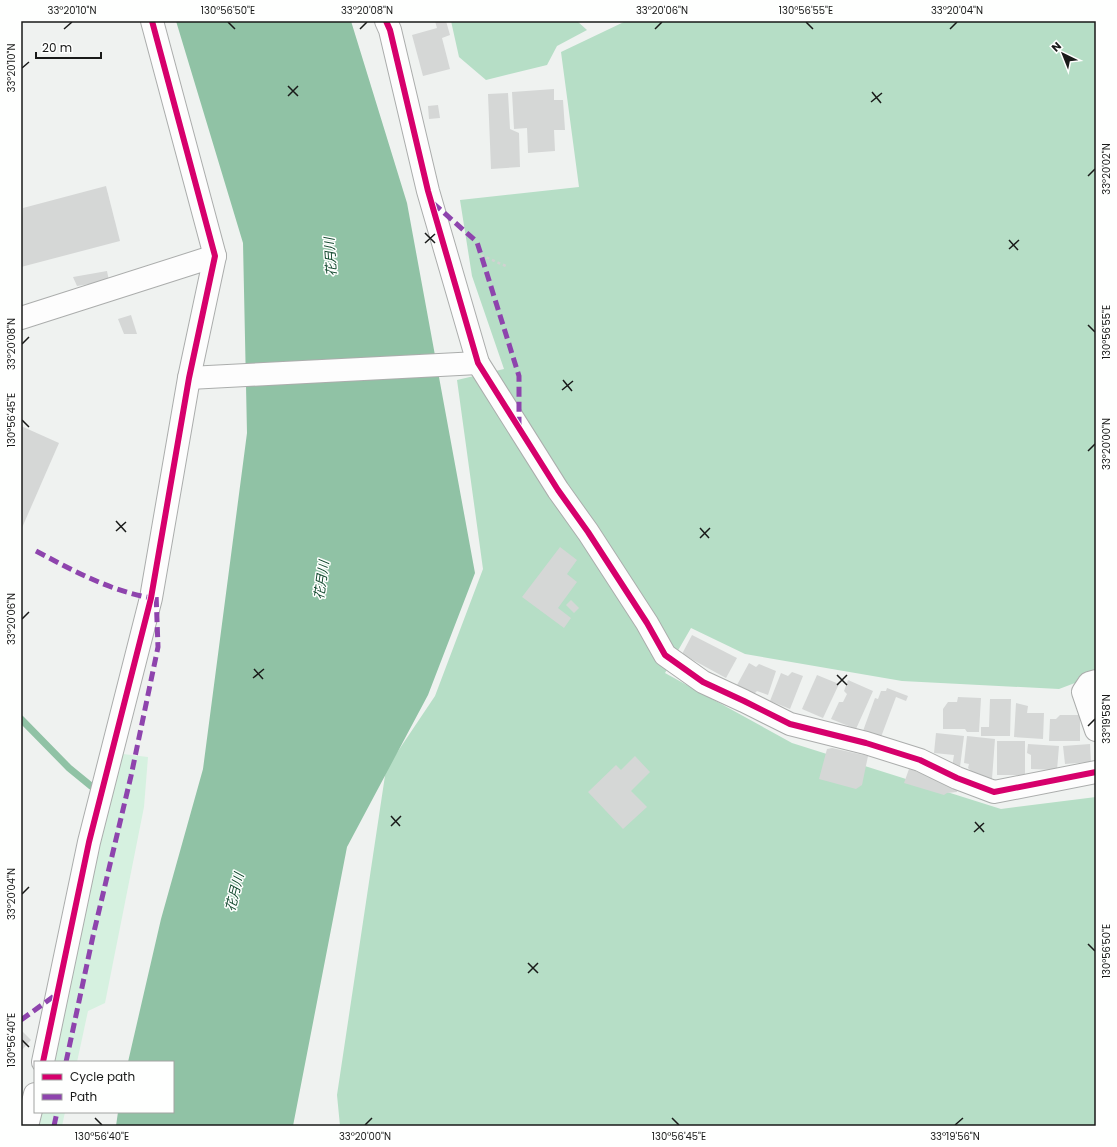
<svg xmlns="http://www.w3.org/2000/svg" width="1117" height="1147" viewBox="0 0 1117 1147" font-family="Poppins,'Noto Sans JP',sans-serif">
  <rect width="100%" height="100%" fill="#eff2f0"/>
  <!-- green -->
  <g fill="#d6f1e0">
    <path d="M123 754 148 757 144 807 105 1003 88 1011 77 1062H49L96 840Z"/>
    <path d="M39 1112H65L62 1126H36Z"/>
  </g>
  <!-- forest -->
  <g fill="#b6dec6">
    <path d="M451 21H577L587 30 557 46 547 65 486 80 459 57Z"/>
    <path d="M626 21H1096V675L1059 689 902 681 745 654 691 628 665 673 792 743 1001 809 1096 797V1126H340L337 1095 386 769 435 696 483 569 457 380 504 369 472 276 460 200 579 187 561 52Z"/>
  </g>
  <!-- water -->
  <path fill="#90c2a5" d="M176 21H351L407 203 475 573 428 695 347 847 293 1126H116L118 1112H173V1062H128L161 919 203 769 247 433 243 243Z"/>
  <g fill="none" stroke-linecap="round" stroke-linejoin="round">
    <!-- stream -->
    <path stroke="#90c2a5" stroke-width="7" d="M21 719 69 768 91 786"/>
  </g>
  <!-- building -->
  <g fill="#d5d7d6">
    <path d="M435 21H446L450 35 442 38 450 69 423 76 412 35 437 28Z"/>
    <path d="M554 89V100H563L565 130H554L555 151 528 153 527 128 514 129 512 92Z"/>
    <path d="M508 93 510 129 519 133 520 167 491 169 488 94Z"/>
    <path d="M438 105 440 118 429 119 428 106Z"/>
    <path d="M106 186 120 241 21 267V226L23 208Z"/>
    <path d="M107 271 109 281 77 286 73 277Z"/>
    <path d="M131 315 137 334H124L118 319Z"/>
    <path d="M21 426 59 443 21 530Z"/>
    <path d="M560 547 577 560 567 574 577 582 558 608 571 618 564 628 522 597Z"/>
    <path d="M571 600 579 608 574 613 566 605Z"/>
    <path d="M692 635 737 658 726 678 682 654Z"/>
    <path d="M749 663 756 667 759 664 776 671 768 695 757 691 754 694 737 685Z"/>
    <path d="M792 672 803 676 790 709 770 701 781 673 788 676Z"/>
    <path d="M817 675 839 684 823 718 802 709Z"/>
    <path d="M848 680 873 691 856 729 831 719 839 702H843L847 694 844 691Z"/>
    <path d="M887 688 908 696 906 701 896 697 881 737 863 731 875 698 878 699 881 691H886Z"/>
    <path d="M958 697 981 698 979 732H967L965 729H943V709L948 702H957Z"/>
    <path d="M990 699H1011L1010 736H981V727H989Z"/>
    <path d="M1016 703 1028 706 1027 713H1044L1043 739 1014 737Z"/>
    <path d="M1060 715H1080V741H1049L1050 719H1056Z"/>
    <path d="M936 733 964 736 960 767H952L954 755 934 753Z"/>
    <path d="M967 736 995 739 992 779 978 778 968 768 969 764 964 763Z"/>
    <rect x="997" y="741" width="28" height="34"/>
    <path d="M1028 744 1059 746 1057 770 1031 769V755L1027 753Z"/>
    <path d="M1090 744 1091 762 1065 764 1063 746Z"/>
    <path d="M832 748 868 756 862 785 856 789 819 779 827 749Z"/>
    <path d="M635 756 650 772 631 791 647 807 623 829 588 792 616 765 621 770Z"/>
    <path d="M909 769 956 784 957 792 947 793 944 795 904 783Z"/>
    <path d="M21 1030 31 1040 21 1051Z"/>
  </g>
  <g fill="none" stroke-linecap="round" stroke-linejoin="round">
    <defs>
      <g id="street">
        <path d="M386 21 390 30 428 191 478 363 558 490 588 532 647 623 665 655 703 682 744 701 790 724 866 743 920 760 957 778 994 792 1096 772"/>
        <path d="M21 318 215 256"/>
        <path d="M189 378 478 363"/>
        <path d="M1096 681 1089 683 1083 692 1096 730"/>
        <path d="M43 1062 89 842 151 598 189 378 215 256 152 21"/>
        <path d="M27 1126 35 1094"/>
      </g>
    </defs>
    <!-- street casing -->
    <use href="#street" stroke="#abadac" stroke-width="24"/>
    <!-- path -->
    <path stroke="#d1d2d1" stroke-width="2.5" stroke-dasharray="3 3" stroke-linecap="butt" d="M481 255 508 267"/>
    <!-- street -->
    <use href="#street" stroke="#fdfdfd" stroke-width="22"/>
    <!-- quiet -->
    <g stroke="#8e44ad" stroke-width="5" stroke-dasharray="10 5" stroke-linecap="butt">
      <path d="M433 203 477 242 519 376V426"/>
      <path d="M36 551C74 571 108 590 151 598"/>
      <path d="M21 1020 57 994"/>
      <path d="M66 1062 93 936 131 776 158 647 156 593"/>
      <path d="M54 1126 57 1112"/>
    </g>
    <defs>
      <g id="cycleway">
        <path d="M386 21 390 30 428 191 478 363 558 490 588 532 647 623 665 655 703 682 744 701 790 724 866 743 920 760 957 778 994 792 1096 772"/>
        <path d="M43 1062 89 842 151 598 189 378 215 256 152 21"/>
      </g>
    </defs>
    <!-- cycleway casing -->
    <use href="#cycleway" stroke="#fefffe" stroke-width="8"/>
    <!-- cycleway -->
    <use href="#cycleway" stroke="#d6006c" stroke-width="6"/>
  </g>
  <!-- ticks -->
  <path fill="none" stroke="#191a19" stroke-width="1.5" d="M228 22 235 29M806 22 813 29M64 29 72 22M360 29 367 22M655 29 662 22M950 29 957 22M22 68 29 62M288 86 298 96M872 92 881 103M288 96 298 86M871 102 882 93M1088 176 1095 169M425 233 435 243M1009 240 1018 250M425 243 435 234M1009 249 1019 240M1088 325 1095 332M22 344 29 337M563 380 572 391M562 390 573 381M22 420 29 427M1088 451 1095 444M116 521 126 532M700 528 709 538M116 531 126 522M700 538 710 528M22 619 29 612M254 669 263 679M837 675 847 685M253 678 264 669M837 685 847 675M1088 726 1095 719M391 816 400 826M975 822 984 832M391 826 401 816M974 832 984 823M22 894 29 887M1088 944 1095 951M528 963 538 973M528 973 538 963M22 1040 29 1047M95 1118 102 1125M672 1118 679 1125M365 1125 372 1118M955 1125 963 1118"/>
  <g text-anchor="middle" stroke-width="3" stroke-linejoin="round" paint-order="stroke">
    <!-- water labels -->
    <g font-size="13" font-style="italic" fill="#11482d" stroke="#fefffe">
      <text transform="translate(330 257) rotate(-94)" y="5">花月川</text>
      <text transform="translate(321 580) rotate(-82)" y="5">花月川</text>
      <text transform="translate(234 892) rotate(-76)" y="5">花月川</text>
    </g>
  </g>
  <!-- border -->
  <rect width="1117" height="1147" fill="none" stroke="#fefffe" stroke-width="44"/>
  <!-- legend -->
  <rect x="34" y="1061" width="140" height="52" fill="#fefffe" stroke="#a2a3a2"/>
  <rect x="42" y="1074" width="20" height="6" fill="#d6006c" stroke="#a2a3a2"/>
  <text x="70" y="1081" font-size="12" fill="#191a19">Cycle path</text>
  <rect x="42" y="1094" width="20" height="6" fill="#8e44ad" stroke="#a2a3a2"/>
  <text x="70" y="1101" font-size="12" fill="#191a19">Path</text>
  <!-- north arrow -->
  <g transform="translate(1063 54) rotate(317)" stroke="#fefffe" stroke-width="3" paint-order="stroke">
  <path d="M0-3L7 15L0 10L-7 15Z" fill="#191a19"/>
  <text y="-6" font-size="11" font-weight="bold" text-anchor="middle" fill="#191a19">N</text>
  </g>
  <!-- scale -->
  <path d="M36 52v6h65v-6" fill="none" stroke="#191a19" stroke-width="2"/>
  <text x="42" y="52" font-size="12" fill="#191a19" stroke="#fefffe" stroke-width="3" paint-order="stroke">20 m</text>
  <rect x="22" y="22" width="1073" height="1103" fill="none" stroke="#191a19" stroke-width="1.5"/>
  <g font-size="10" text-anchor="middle" fill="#191a19">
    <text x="72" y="14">33°20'10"N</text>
    <text x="228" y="14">130°56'50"E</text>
    <text x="367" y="14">33°20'08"N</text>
    <text x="662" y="14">33°20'06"N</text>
    <text x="806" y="14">130°56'55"E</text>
    <text x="957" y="14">33°20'04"N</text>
    <text transform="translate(11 68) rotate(-90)" y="4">33°20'10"N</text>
    <text transform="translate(1106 169) rotate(-90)" y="4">33°20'02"N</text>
    <text transform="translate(1106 332) rotate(-90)" y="4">130°56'55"E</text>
    <text transform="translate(11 344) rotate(-90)" y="4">33°20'08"N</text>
    <text transform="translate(11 420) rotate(-90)" y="4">130°56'45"E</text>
    <text transform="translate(1106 444) rotate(-90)" y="4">33°20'00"N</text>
    <text transform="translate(11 619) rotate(-90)" y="4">33°20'06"N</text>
    <text transform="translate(1106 719) rotate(-90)" y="4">33°19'58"N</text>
    <text transform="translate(11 894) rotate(-90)" y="4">33°20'04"N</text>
    <text transform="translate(1106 951) rotate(-90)" y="4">130°56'50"E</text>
    <text transform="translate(11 1040) rotate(-90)" y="4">130°56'40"E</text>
    <text x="102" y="1140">130°56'40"E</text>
    <text x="365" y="1140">33°20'00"N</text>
    <text x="679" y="1140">130°56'45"E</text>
    <text x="955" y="1140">33°19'56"N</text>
  </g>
</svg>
